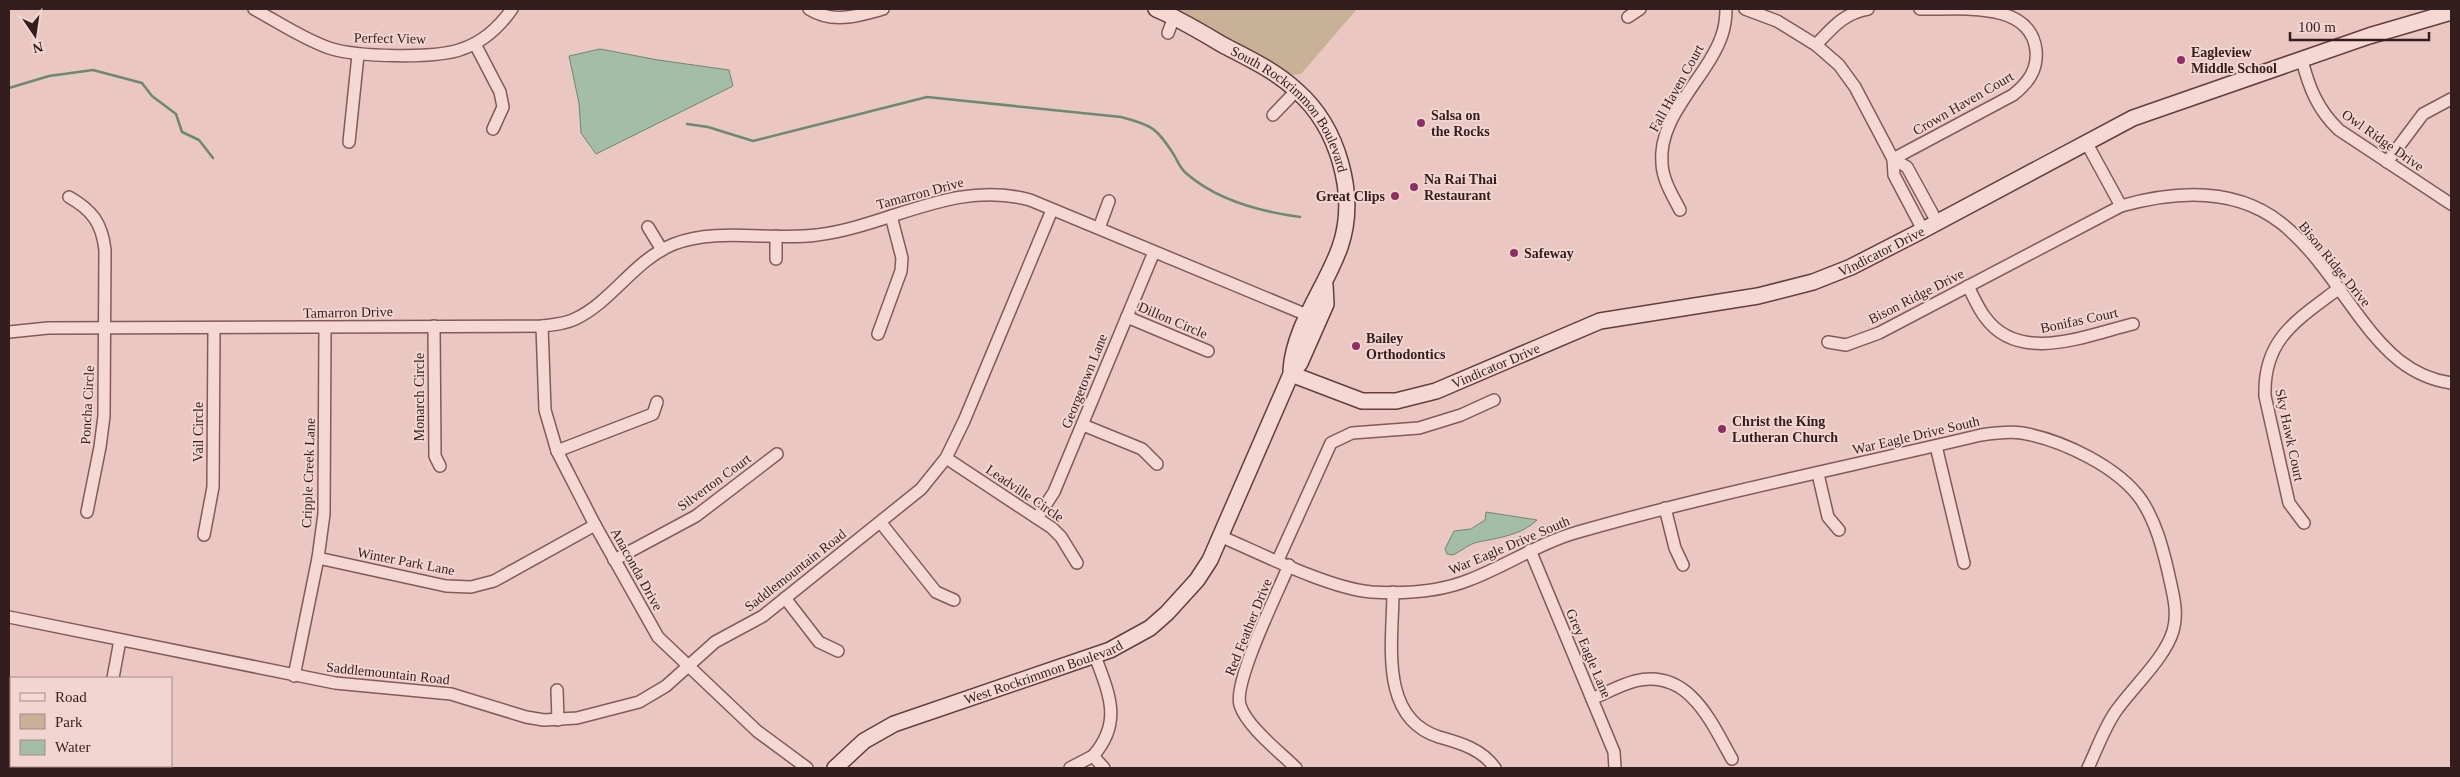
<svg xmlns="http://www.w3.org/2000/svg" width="2460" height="777" viewBox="0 0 2460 777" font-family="'Times New Roman',serif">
  <rect width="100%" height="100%" fill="#eac7c1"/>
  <!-- green -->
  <path fill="#c8b196" d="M1156 9H1357L1301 74 1278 77Z"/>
  <!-- water -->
  <g fill="#a3bda7" stroke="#6b8a71">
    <path d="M600 49 658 60 729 70 733 86 596 154 581 133 579 103 569 56Z"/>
    <path d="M1486 512 1537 520C1522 535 1498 538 1478 542 1469 544 1461 551 1453 555L1447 554 1445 549 1454 531 1471 529 1485 520Z"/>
  </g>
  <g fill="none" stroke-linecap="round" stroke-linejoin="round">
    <!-- stream -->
    <g stroke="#6b8a71" stroke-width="2.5">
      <path d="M9 88 49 76 93 70 142 83 152 96 176 114 182 132 199 140 213 158"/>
      <path d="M687 124 708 127 753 141 927 97 1121 117C1152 125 1157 128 1174 155 1178 162 1181 170 1187 174 1217 200 1263 212 1300 217"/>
    </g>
    <defs>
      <g id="minor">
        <path d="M254 9C278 22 303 39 329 48 356 57 436 59 462 49 483 42 500 26 512 9"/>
        <path d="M809 9C833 24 858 16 883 9"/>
        <path d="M1745 9 1777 21 1816 45 1839 65 1855 87 1893 159 1894 175 1923 230"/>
        <path d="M1628 17 1640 9"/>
        <path d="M1168 33 1174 17"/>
        <path d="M475 44 500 92 503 107 493 129"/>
        <path d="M1816 45C1832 28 1844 13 1868 9"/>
        <path d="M2302 60C2309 88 2318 110 2339 130L2451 204"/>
        <path d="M1273 115 1297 90"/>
        <path d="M349 142 358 55"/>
        <path d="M2086 142 2121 206"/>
        <path d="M1893 159 2013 95C2028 83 2038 70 2036 50 2030 0 1959 10 1920 9"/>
        <path d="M1893 159 1907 167 1937 222"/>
        <path d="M2387 162 2423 114 2451 99"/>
        <path d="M69 197C92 210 102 223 105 250L104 416 100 447 87 512"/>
        <path d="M1680 210C1673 196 1663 181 1662 164 1657 116 1708 77 1722 35 1725 26 1726 18 1726 9"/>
        <path d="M648 227 662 250"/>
        <path d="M1099 228 1109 201"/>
        <path d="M776 236V259"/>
        <path d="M1968 286C1973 296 1978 308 1985 317 2019 365 2087 335 2133 324"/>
        <path d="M1127 317 1208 351"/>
        <path d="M434 326 435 456 440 466"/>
        <path d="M542 326 545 410 557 451 595 525 658 637 757 731 807 768"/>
        <path d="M9 332 48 328 542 326C553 325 565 324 575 319 613 301 634 260 674 244 716 227 772 241 817 235 890 226 954 179 1030 200L1307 315"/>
        <path d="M878 334 901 271 902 258 891 216"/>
        <path d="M1828 342 1846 345 1879 333 2121 206C2174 191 2234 186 2281 223 2313 248 2337 287 2361 319 2385 351 2410 377 2451 383"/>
        <path d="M1083 425 1142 449 1157 464"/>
        <path d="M1936 446 1964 563"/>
        <path d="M557 451 653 414 657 402"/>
        <path d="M946 458 1052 528 1061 537 1077 563"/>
        <path d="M1818 474 1828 517 1839 530"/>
        <path d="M1665 508 1675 548 1683 565"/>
        <path d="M1037 518 1054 492 1154 252"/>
        <path d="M881 523 936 592 954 600"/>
        <path d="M2304 523 2289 503 2265 396C2263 339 2297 320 2338 289"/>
        <path d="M204 535 213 487 214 328"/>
        <path d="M1222 537C1262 554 1328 588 1371 592 1403 594 1439 592 1469 580 1506 566 1539 543 1578 532 1711 494 1847 467 1981 435 1994 433 2009 431 2022 433 2062 440 2119 467 2142 501 2156 523 2162 546 2168 571 2172 591 2179 611 2173 631 2165 658 2133 687 2116 711 2104 728 2097 749 2088 768"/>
        <path d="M1530 550 1614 752 1615 768"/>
        <path d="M318 558 446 586 471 587 494 581 595 525"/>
        <path d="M614 560 696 516 777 454"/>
        <path d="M1278 560 1331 443 1352 433 1419 428 1461 415 1494 400"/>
        <path d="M1289 565C1278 592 1233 682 1240 705 1247 727 1280 752 1296 768"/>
        <path d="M1393 592C1393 640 1378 718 1439 737 1460 743 1482 749 1495 768"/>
        <path d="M785 598 819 642 838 651"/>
        <path d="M9 617 335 683 451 694 526 717 544 720 577 718 639 702 666 686 715 642 763 616 921 489 946 458 964 421 1052 210"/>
        <path d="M294 676 318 558 324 514 325 328"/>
        <path d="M113 678 120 640"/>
        <path d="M557 690 558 720"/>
        <path d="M1592 699C1606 693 1620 685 1635 681 1689 668 1711 722 1732 759"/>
        <path d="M1093 756C1123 722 1109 694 1095 656"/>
        <path d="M148 766 155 768"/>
        <path d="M1070 768 1093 756 1104 768"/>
      </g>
      <g id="secondary">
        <path id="s1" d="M1156 9C1180 19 1201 32 1223 45 1248 58 1276 71 1297 91 1338 127 1358 195 1340 247 1326 287 1294 326 1291 370"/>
        <path id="s2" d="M1291 374 1362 401H1396L1436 391 1600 321 1758 296 1813 282 1851 267 1923 230 2133 118 2369 36 2451 12"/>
        <path id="s3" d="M835 768 864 741 894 724 1110 650 1150 628 1167 613 1197 580 1210 560 1291 374 1300 363 1326 304 1325 285"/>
      </g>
    </defs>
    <!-- minor casing -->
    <use href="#minor" stroke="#835a5b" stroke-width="14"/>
    <!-- secondary casing -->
    <use href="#secondary" stroke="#643d3f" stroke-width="18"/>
    <!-- minor -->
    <use href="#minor" stroke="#f6d8d3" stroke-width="11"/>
    <!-- secondary -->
    <use href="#secondary" stroke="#f6d8d3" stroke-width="15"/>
  </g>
  <!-- markers -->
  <g fill="#8e2e64" stroke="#f3d5d0" stroke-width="2">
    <circle cx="2181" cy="60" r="5"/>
    <circle cx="1421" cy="123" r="5"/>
    <circle cx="1414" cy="187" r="5"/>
    <circle cx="1395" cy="196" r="5"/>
    <circle cx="1514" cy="253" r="5"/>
    <circle cx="1356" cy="346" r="5"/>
    <circle cx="1722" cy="429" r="5"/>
  </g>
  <g text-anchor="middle" stroke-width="4" stroke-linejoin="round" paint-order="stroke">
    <!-- street labels -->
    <g font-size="14" fill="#331d1f" stroke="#f3d5d0">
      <text transform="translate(390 38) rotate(1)" y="5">Perfect View</text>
      <text transform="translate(1676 88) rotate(-61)" y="5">Fall Haven Court</text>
      <text transform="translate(1963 103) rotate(-30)" y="5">Crown Haven Court</text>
      <text dy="5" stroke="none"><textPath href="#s1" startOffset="172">South Rockrimmon Boulevard</textPath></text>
      <text transform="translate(2383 140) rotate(35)" y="5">Owl Ridge Drive</text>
      <text transform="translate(920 193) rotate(-15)" y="5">Tamarron Drive</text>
      <text dy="5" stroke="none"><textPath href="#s2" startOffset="621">Vindicator Drive</textPath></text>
      <text transform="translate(2335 264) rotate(51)" y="5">Bison Ridge Drive</text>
      <text transform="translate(1916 296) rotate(-27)" y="5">Bison Ridge Drive</text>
      <text transform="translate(348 312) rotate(-1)" y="5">Tamarron Drive</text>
      <text transform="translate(1173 320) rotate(23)" y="5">Dillon Circle</text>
      <text transform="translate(2079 320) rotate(-12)" y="5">Bonifas Court</text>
      <text dy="5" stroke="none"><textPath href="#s2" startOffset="216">Vindicator Drive</textPath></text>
      <text transform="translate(1084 381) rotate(-68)" y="5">Georgetown Lane</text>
      <text transform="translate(419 397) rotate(-90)" y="5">Monarch Circle</text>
      <text transform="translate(87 405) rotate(-87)" y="5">Poncha Circle</text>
      <text transform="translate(198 432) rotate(-90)" y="5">Vail Circle</text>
      <text transform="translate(1916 435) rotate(-13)" y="5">War Eagle Drive South</text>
      <text transform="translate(2290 435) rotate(78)" y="5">Sky Hawk Court</text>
      <text transform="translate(308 473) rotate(-88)" y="5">Cripple Creek Lane</text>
      <text transform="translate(714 482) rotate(-36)" y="5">Silverton Court</text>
      <text transform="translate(1025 493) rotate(34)" y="5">Leadville Circle</text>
      <text transform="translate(1509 545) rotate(-23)" y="5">War Eagle Drive South</text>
      <text transform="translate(406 561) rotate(11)" y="5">Winter Park Lane</text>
      <text transform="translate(637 569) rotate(61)" y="5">Anaconda Drive</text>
      <text transform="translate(795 570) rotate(-38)" y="5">Saddlemountain Road</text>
      <text transform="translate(1248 627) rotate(-68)" y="5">Red Feather Drive</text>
      <text transform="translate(1589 653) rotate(67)" y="5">Grey Eagle Lane</text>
      <text dy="5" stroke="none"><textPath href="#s3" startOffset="232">West Rockrimmon Boulevard</textPath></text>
      <text transform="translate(388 673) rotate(6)" y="5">Saddlemountain Road</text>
    </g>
    <!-- poi labels -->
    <g font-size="14" font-weight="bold" fill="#331d1f" stroke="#f3d5d0" text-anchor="start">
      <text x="2191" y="57">Eagleview<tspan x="2191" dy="16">Middle School</tspan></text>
      <text x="1431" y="120">Salsa on<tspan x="1431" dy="16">the Rocks</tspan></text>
      <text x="1424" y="184">Na Rai Thai<tspan x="1424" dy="16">Restaurant</tspan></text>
      <text x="1385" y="201" text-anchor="end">Great Clips</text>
      <text x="1524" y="258">Safeway</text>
      <text x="1366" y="343">Bailey<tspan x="1366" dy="16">Orthodontics</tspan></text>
      <text x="1732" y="426">Christ the King<tspan x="1732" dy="16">Lutheran Church</tspan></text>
    </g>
  </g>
  <!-- border -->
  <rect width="2460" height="777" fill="none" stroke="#331d1f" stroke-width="20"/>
  <!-- legend -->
  <rect x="10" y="677" width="162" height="90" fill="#f3d5d0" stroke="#a68b89"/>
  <rect x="20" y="693" width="25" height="8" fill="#f6d8d3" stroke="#a68b89"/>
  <text x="55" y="702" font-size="15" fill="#331d1f">Road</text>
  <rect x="20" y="714" width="25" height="15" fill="#c8b196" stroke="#a68b89"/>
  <text x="55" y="727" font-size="15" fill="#331d1f">Park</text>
  <rect x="20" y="740" width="25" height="15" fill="#a3bda7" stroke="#a68b89"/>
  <text x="55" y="752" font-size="15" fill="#331d1f">Water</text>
  <!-- north arrow -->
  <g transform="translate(35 35) rotate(167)" stroke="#f3d5d0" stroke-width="4" paint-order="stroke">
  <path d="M0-4L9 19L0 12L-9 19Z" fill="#331d1f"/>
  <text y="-8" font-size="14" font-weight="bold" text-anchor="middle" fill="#331d1f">N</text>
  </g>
  <!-- scale -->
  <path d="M2290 32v8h139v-8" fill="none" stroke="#331d1f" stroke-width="2.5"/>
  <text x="2298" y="32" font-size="15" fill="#331d1f" stroke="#f3d5d0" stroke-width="4" paint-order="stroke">100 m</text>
</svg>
